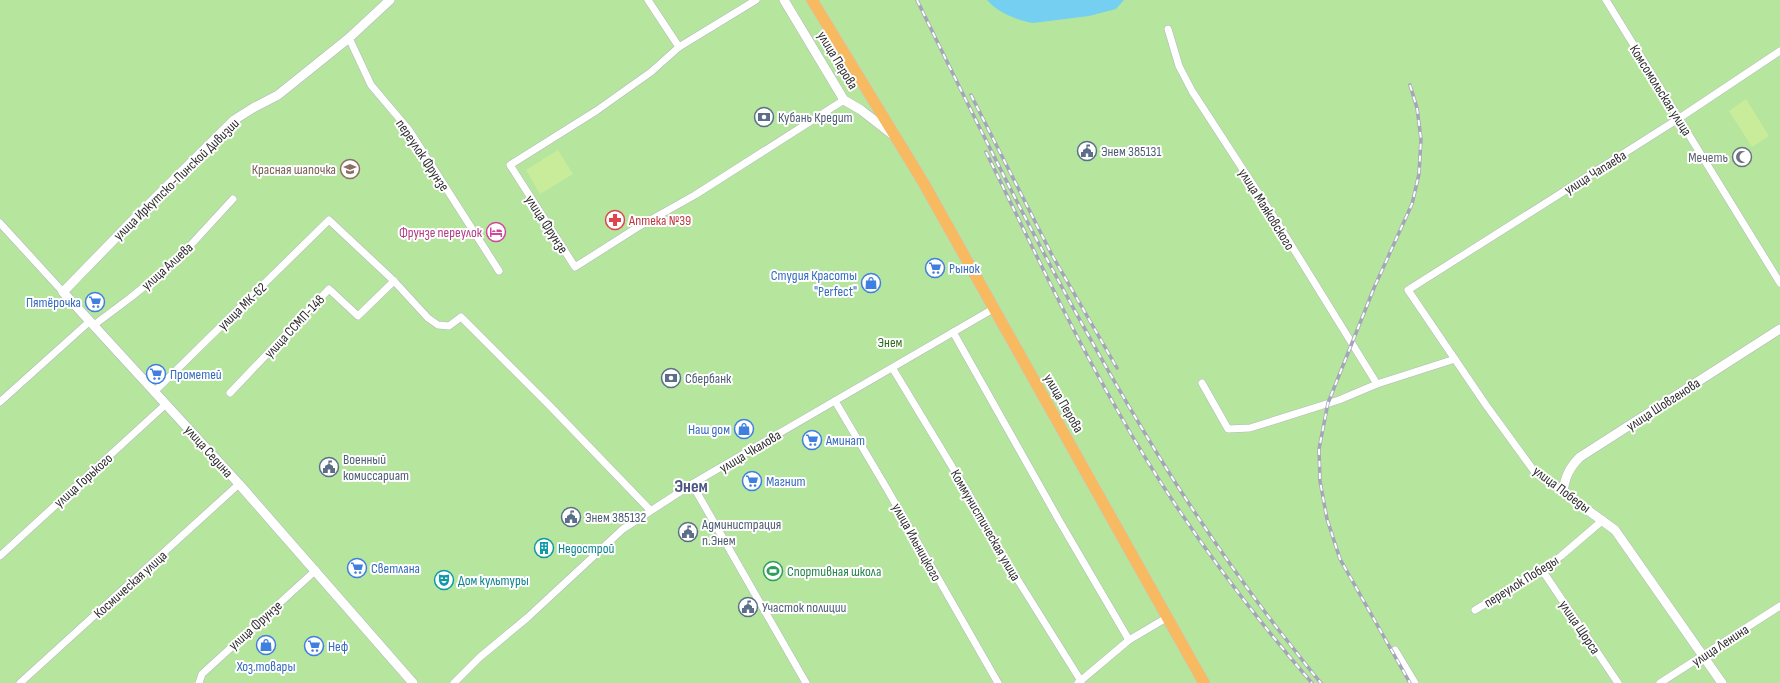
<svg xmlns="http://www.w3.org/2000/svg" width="1780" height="683" viewBox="0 0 1780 683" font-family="'Sofia Sans Condensed',sans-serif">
  <rect width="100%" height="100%" fill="#efe9e1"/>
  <!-- green -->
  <rect fill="#b6e59e" x="0" y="0" width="1780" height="683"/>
  <!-- pitch -->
  <g fill="#c9ec9a">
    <path d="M1746 99 1769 136 1752 147 1729 111Z"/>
    <path d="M558 150 573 174 540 194 526 170Z"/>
  </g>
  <!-- water -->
  <path fill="#75cff0" d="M987 0H1124L1116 9 1089 16 1033 23C1017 20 998 13 987 0Z"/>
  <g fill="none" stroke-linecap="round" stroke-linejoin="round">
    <defs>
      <g id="minor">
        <path d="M648 0 679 47"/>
        <path d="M756 0 679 47 651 72 596 111 510 165 575 267 638 227 695 195 844 100"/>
        <path d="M1606 0 1780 283"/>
        <path d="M1168 29 1179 66 1192 91 1277 222 1377 384"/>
        <path d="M349 38 371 85 409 130 499 271"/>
        <path d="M0 223 63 292"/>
        <path d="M94 325 130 298 176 261 233 199"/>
        <path d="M953 332 1060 522 1129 640"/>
        <path d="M893 369 968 493 1001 553 1081 681"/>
        <path d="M1202 383 1228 429 1250 428 1339 400 1377 384 1455 359"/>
        <path d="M154 392 329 220 394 281 428 318 438 325 449 326 461 317 549 405 650 510"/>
        <path d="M230 393 329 289 358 316 394 281"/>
        <path d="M835 401 887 489 998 683"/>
        <path d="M0 402 90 321"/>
        <path d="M692 484 806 683"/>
        <path d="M1563 492 1534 471 1486 405 1408 290 1678 119 1780 51"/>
        <path d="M0 556 166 404"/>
        <path d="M1542 570 1618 683"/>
        <path d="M1475 610 1542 570 1561 556 1603 520"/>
        <path d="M1395 650 1415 683"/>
        <path d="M20 683 239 484"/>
        <path d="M199 683 202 674 316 570"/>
        <path d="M454 683 480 657 527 618 623 529 692 484 993 309"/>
        <path d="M1078 683 1129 640 1168 617"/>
        <path d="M1660 683 1780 606"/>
      </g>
      <g id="tertiary">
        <path d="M390 0 349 38 278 95 253 108 234 120 135 218 63 292 239 484 413 683"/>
        <path d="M784 0 844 100 861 110 893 135"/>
        <path d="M1722 683 1615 530 1563 492C1565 477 1569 468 1580 457L1780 329"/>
      </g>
      <path id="trunk" d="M812 0 923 182 1204 683"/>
    </defs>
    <!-- minor casing -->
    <use href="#minor" stroke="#b4b7c1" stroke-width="8"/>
    <!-- tertiary casing -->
    <use href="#tertiary" stroke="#b4b7c1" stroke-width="10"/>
    <!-- trunk casing -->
    <use href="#trunk" stroke="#c9c9c9" stroke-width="12"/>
    <!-- minor -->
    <use href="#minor" stroke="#fff" stroke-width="7"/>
    <!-- tertiary -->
    <use href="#tertiary" stroke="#fff" stroke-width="9"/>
    <!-- trunk -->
    <use href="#trunk" stroke="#f8ba60" stroke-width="11"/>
    <defs>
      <g id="rail">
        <path d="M917 0C996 163 1077 326 1173 479 1207 532 1243 584 1281 633 1295 650 1307 667 1321 683"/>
        <path d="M1410 85 1417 108 1421 139 1419 174 1412 204 1374 288 1328 403 1319 449 1320 481 1327 519 1340 559 1410 683"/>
        <path d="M971 95 1052 255 1117 368"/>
        <path d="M986 152C1029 240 1070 328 1119 413 1173 509 1240 600 1312 683"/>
      </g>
    </defs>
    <!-- rail casing -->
    <use href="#rail" stroke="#a3a6b8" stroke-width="3.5"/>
    <!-- rail -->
    <use href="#rail" stroke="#fff" stroke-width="2" stroke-dasharray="6" stroke-linecap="butt"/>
  </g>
  <!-- icons -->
  <defs>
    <symbol id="bank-ring" viewBox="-11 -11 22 22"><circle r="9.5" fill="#fff" stroke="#5c6f8a" stroke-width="1.5"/><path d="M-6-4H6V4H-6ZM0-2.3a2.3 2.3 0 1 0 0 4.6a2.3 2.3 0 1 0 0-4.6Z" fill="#5c6f8a"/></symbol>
    <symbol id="civic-ring" viewBox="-11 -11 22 22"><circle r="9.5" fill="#fff" stroke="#5c6f8a" stroke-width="1.5"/><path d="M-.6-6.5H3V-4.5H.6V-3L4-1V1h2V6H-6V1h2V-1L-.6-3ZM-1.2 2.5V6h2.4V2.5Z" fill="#5c6f8a"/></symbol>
    <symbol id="mosque-ring" viewBox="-11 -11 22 22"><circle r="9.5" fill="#fff" stroke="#6b7280" stroke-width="1.5"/><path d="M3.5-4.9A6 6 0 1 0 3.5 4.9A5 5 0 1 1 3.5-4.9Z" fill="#6b7280"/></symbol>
    <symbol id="school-ring" viewBox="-11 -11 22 22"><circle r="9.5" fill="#fff" stroke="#8d6e63" stroke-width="1.5"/><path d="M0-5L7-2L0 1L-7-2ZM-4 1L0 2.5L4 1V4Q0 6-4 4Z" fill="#8d6e63"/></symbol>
    <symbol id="pharmacy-ring" viewBox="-11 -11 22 22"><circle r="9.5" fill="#fff" stroke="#e0444e" stroke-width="1.5"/><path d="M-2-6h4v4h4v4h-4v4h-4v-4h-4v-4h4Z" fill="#e0444e"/></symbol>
    <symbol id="hotel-ring" viewBox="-11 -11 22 22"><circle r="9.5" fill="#fff" stroke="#d1479c" stroke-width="1.5"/><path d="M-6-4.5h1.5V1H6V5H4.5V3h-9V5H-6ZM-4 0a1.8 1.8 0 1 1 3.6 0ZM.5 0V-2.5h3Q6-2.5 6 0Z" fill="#d1479c"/></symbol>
    <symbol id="supermarket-ring" viewBox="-11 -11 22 22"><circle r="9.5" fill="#fff" stroke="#3f7fe0" stroke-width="1.5"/><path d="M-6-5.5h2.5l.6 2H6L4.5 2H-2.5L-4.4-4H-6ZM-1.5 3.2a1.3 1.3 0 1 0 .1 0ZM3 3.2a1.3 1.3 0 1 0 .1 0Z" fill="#3f7fe0"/></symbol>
    <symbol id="shop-ring" viewBox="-11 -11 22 22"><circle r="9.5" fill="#fff" stroke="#3f7fe0" stroke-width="1.5"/><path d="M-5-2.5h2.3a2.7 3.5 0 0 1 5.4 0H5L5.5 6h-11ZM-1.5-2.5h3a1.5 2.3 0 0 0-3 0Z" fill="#3f7fe0"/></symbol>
    <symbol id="building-ring" viewBox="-11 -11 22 22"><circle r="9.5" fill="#fff" stroke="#0f9aa8" stroke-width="1.5"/><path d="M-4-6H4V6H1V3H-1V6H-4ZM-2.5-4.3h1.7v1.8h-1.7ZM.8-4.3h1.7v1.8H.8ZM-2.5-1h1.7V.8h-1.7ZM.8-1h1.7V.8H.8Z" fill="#0f9aa8"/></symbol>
    <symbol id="stadium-ring" viewBox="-11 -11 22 22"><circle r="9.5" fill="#fff" stroke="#2e9e5b" stroke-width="1.5"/><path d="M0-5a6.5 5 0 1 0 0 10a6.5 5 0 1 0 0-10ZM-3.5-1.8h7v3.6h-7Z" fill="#2e9e5b"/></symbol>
    <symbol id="theatre-ring" viewBox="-11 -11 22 22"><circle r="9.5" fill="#fff" stroke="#0f9aa8" stroke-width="1.5"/><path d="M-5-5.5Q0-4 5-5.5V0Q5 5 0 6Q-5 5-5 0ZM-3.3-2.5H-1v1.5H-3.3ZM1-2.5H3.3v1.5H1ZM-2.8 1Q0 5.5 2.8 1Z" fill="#0f9aa8"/></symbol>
  </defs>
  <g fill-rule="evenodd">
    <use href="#bank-ring" x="753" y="106" width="22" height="22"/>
    <use href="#civic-ring" x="1076" y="140" width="22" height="22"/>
    <use href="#mosque-ring" x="1731" y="146" width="22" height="22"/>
    <use href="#school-ring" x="339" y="158" width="22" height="22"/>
    <use href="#pharmacy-ring" x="604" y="209" width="22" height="22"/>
    <use href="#hotel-ring" x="485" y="221" width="22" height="22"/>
    <use href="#supermarket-ring" x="924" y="257" width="22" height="22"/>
    <use href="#shop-ring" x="860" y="272" width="22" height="22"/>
    <use href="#supermarket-ring" x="84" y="291" width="22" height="22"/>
    <use href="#supermarket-ring" x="145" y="363" width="22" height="22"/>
    <use href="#bank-ring" x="660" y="367" width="22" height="22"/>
    <use href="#shop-ring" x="733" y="418" width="22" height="22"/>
    <use href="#supermarket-ring" x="801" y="429" width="22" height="22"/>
    <use href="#civic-ring" x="318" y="456" width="22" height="22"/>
    <use href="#supermarket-ring" x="741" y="470" width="22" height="22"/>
    <use href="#civic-ring" x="560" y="506" width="22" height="22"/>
    <use href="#civic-ring" x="677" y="521" width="22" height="22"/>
    <use href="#building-ring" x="533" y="537" width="22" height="22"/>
    <use href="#supermarket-ring" x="346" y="557" width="22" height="22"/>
    <use href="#stadium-ring" x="762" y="560" width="22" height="22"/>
    <use href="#theatre-ring" x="433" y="569" width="22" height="22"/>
    <use href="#civic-ring" x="737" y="596" width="22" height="22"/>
    <use href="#shop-ring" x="255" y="634" width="22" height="22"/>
    <use href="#supermarket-ring" x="303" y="635" width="22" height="22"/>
  </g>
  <g text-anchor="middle" stroke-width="4" stroke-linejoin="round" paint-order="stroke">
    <!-- street labels -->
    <g font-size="14" fill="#2e2e2e" stroke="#fff">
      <text transform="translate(838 60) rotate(59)" y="5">улица Перова</text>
      <text transform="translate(1661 90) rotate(58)" y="5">Комсомольская улица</text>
      <text transform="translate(423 155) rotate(56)" y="5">переулок Фрунзе</text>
      <text transform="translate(1595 172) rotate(-32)" y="5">улица Чапаева</text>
      <text transform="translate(176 179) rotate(-44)" y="5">улица Иркутско-Пинской Дивизии</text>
      <text transform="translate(1267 209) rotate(58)" y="5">улица Маяковского</text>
      <text transform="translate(547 224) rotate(57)" y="5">улица Фрунзе</text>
      <text transform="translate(167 266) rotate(-42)" y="5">улица Алиева</text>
      <text transform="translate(242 306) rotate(-44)" y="5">улица МК-62</text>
      <text transform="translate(294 326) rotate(-47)" y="5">улица ССМП-148</text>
      <text transform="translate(1064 403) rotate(60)" y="5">улица Перова</text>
      <text transform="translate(1663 404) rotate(-33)" y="5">улица Шовгенова</text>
      <text transform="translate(209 451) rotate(48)" y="5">улица Седина</text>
      <text transform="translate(750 451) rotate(-31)" y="5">улица Чкалова</text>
      <text transform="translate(83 480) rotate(-42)" y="5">улица Горького</text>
      <text transform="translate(1562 489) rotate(37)" y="5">улица Победы</text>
      <text transform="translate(986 525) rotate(60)" y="5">Коммунистическая улица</text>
      <text transform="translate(917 542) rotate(61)" y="5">улица Ильницкого</text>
      <text transform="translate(1521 581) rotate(-32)" y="5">переулок Победы</text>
      <text transform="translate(130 584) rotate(-42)" y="5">Космическая улица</text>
      <text transform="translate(255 625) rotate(-42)" y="5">улица Фрунзе</text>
      <text transform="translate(1580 627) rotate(56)" y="5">улица Щорса</text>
      <text transform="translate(1720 645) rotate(-33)" y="5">улица Ленина</text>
    </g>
    <!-- service labels -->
    <g font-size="14" fill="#4e5e75" stroke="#fff" text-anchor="start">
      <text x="778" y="122">Кубань Кредит</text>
      <text x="1101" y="156">Энем 385131</text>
      <text x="685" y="383">Сбербанк</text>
      <text x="343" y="464">Военный<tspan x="343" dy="16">комиссариат</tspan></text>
      <text x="585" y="522">Энем 385132</text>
      <text x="702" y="529">Администрация<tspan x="702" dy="16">п.Энем</tspan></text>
      <text x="762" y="612">Участок полиции</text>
    </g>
    <!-- worship labels -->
    <g font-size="14" fill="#5b616d" stroke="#fff" text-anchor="end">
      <text x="1728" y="162">Мечеть</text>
    </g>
    <!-- education labels -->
    <g font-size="14" fill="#785e54" stroke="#fff" text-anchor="end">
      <text x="336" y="174">Красная шапочка</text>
    </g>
    <!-- health labels -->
    <g font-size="14" fill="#be3a42" stroke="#fff" text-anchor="start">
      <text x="629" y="225">Аптека №39</text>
    </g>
    <!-- hotel labels -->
    <g font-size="14" fill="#b23c85" stroke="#fff" text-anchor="end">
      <text x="482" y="237">Фрунзе переулок</text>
    </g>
    <!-- shop labels -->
    <g font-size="14" fill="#366cbe" stroke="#fff" text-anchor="start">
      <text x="949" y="273">Рынок</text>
      <text x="857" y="280" text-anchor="end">Студия Красоты<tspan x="857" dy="16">"Perfect"</tspan></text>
      <text x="81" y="307" text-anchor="end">Пятёрочка</text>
      <text x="170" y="379">Прометей</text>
      <text x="730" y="434" text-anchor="end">Наш дом</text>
      <text x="826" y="445">Аминат</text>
      <text x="766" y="486">Магнит</text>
      <text x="371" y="573">Светлана</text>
      <text x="328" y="651">Неф</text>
      <text x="266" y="671" text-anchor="middle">Хоз.товары</text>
    </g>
    <!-- park labels -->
    <g font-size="14" fill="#2c6e1b" stroke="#fff">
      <text x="890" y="347">Энем</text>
    </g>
    <!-- culture labels -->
    <g font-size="14" fill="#0d838f" stroke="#fff" text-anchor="start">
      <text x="558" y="553">Недострой</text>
      <text x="458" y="585">Дом культуры</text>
    </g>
    <!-- leisure labels -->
    <g font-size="14" fill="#27864d" stroke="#fff" text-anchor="start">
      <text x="787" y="576">Спортивная школа</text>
    </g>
    <!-- district labels -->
    <g font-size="18" font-weight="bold" fill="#4d5680" stroke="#fff">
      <text x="691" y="492">Энем</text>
    </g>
  </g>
</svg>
